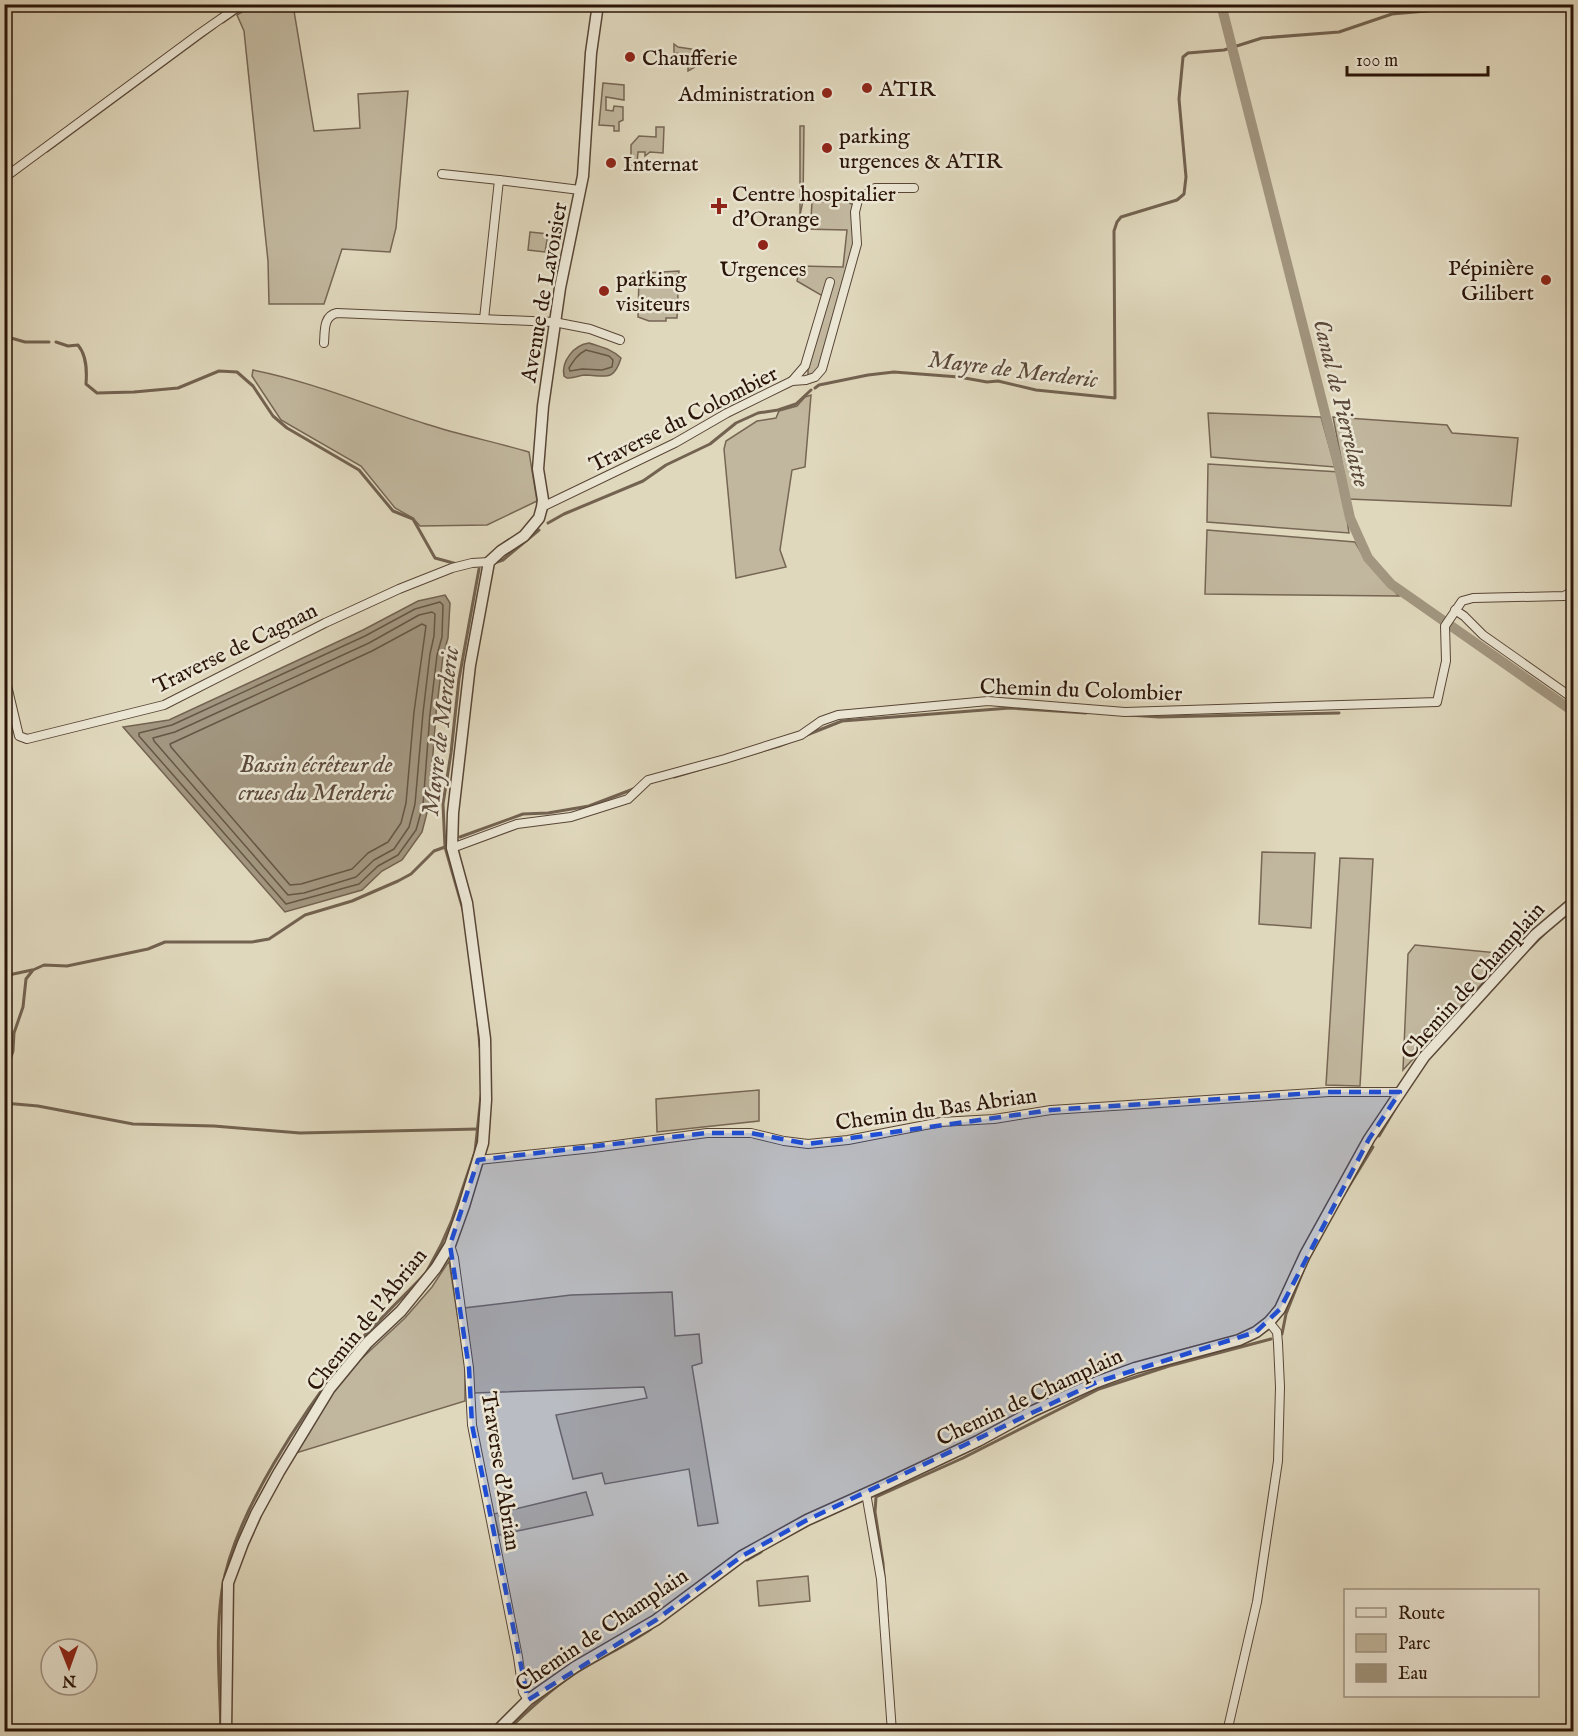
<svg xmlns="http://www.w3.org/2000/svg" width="1578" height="1736" viewBox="0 0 1578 1736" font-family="'IM FELL English',serif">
  <rect width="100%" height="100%" fill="#e0d8bd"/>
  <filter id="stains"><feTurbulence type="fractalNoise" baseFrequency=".00333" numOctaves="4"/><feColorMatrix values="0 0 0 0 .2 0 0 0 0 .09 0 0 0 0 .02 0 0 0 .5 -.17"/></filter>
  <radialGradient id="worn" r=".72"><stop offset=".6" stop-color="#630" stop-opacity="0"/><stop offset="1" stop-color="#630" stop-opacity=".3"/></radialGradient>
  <!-- green -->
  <g fill="#c1b79e" stroke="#766654" stroke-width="1.5">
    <path d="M255 4 293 5 314 131 360 128 358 94 408 91 396 228 390 252 342 249 324 304H269L268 261 244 31 237 15Z"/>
    <path d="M674 44 678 47 697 50 695 67 688 71V54L674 53Z"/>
    <path d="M603 83 624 85V100L606 97V110L613 111 614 106 623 107V120L619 122V131H614V126L599 125Z"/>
    <path d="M800 126H804L803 201 800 215Z"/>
    <path d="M656 127H664L663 153 650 152 645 156V152H638L637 164 635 166 631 165V145L639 136 656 137Z"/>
    <path d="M812 202H847L854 205 855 244 820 368 812 376 808 375V370L828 299 797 281 800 266 843 267 847 230 801 229 803 223 811 219Z"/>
    <path d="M530 232 548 234 545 252 528 250Z"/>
    <path d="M679 271 677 318H666V321H649L638 317 639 276 643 273Z"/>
    <path d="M253 370C313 382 369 406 426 424 460 435 495 442 529 452L537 501 487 525 420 526 413 518 395 508 361 466 281 420 252 376Z"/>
    <path d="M811 395 805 467 792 470 780 550 786 567 736 578 724 449 726 441 757 421 776 418 779 411 797 406 805 397Z"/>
    <path d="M1208 413 1321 417 1335 467 1211 457Z"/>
    <path d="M1333 417 1447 425 1452 433 1518 438 1511 506 1349 499Z"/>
    <path d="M1208 464 1340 472 1349 533 1207 522Z"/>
    <path d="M1207 530 1355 542 1367 562 1399 596 1205 594Z"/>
    <path d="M1262 852 1315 853 1311 928 1259 924Z"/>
    <path d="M1340 858 1373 859 1360 1086 1326 1085Z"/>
    <path d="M1415 945 1509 954 1403 1070 1408 954Z"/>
    <path d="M759 1090V1121L657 1132 656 1099Z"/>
    <path d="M449 1261 465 1365V1401L296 1453 332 1394 360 1360 405 1318 432 1287Z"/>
    <path d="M672 1292 675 1336 699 1334 702 1363 692 1366 718 1523 698 1526 689 1469 605 1484 602 1473 573 1479 556 1415 647 1398 644 1387 473 1393 464 1308 571 1295Z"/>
    <path d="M586 1492 593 1515 499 1535 494 1514Z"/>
    <path d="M808 1576 810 1601 759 1606 757 1581Z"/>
  </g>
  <!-- water -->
  <g fill="#a29680" stroke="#726250" stroke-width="1.5">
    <path d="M589 343C601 347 612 349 621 358 614 381 607 376 586 375 580 375 574 378 567 378L564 376C561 361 574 345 589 343Z"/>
    <path d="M445 595 450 603 448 638 443 656 436 714 429 805 422 832 402 860 382 871 362 890 285 912 123 727 169 720 363 630 418 601Z"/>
  </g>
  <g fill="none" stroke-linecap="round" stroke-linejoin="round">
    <!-- shore -->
    <g stroke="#665644" stroke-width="1.5">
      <path d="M586 350 609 356 613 360 612 367 602 370 582 369 570 371 569 368C574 360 578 354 586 350Z"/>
      <path d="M440 602 443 605 442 637 437 655 430 714 423 805 416 830 398 855 378 866 359 884 286 904 139 736V733L172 725 365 636 415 609Z"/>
      <path d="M432 612 435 614 434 636 430 654 423 713 415 804 409 827 394 849 374 860 356 877 304 893 288 895 154 741 153 738 175 732 369 643 419 615Z"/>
      <path d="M422 624 426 626 414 712 406 803 401 823 388 842 368 853 352 869 301 884 290 885 171 747 170 744 372 651Z"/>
    </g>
    <!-- stream -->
    <g stroke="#726250" stroke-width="3">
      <path d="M223 22 249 4"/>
      <path d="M47 151 215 27"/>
      <path d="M4 336 25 342H49"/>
      <path d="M56 342 68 346 78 345C87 356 87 371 86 384L97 393 134 392 178 388 219 371 237 372 253 386 273 416 287 428 359 470 393 511 413 519 435 558 457 564"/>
      <path d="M815 388 819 385 868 375 894 372 959 377 987 382 998 381 1036 390 1115 398 1114 231 1117 222 1121 217 1177 200 1184 194 1186 177 1179 99 1183 57 1188 53 1224 50 1262 38 1339 32 1392 14 1438 10 1458 4"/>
      <path d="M548 523 564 514 643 481 666 465 710 444 736 423 758 413 778 410 796 404 811 390"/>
      <path d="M494 563 503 560 539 530"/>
      <path d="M1128 715 1159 717 1339 713"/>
      <path d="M674 777 779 746 842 721 1010 708 1086 713"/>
      <path d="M460 837 523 814 548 813 589 806 636 788"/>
      <path d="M445 847 464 913"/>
      <path d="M1530 948 1546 932"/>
      <path d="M4 976 32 970"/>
      <path d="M478 1024 480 1047"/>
      <path d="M4 1078 13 1051 14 1033 23 1007 26 979 33 970 44 965 67 966 148 949 165 942H252L269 939 305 915 352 901 398 881 411 874 434 851 445 847 443 804 451 753 459 679 479 569"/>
      <path d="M4 1103 38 1106 133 1124 214 1126 300 1133 478 1129"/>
      <path d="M1379 1136 1398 1104"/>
      <path d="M1346 1191 1373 1147"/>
      <path d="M1282 1334 1286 1314 1303 1271"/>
      <path d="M361 1339 426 1273 441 1245 452 1220 475 1152 481 1096"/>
      <path d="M747 1560 761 1552"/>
      <path d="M887 1616 883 1563 875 1512 876 1497 963 1458 1099 1389 1169 1366 1271 1339"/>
      <path d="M221 1732C220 1685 215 1636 222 1590 234 1513 304 1411 352 1350"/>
      <path d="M506 1732C527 1711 549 1691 574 1674 599 1658 626 1646 651 1629"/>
    </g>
    <!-- canal -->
    <path stroke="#a29680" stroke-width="10" d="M1221 4 1340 472 1350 518 1368 558 1391 584 1574 712"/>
    <defs>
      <g id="minor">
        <path d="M442 174 499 180"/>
        <path d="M4 178 199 34 242 4"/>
        <path d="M484 319 499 180 580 190"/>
        <path d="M324 343C325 331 323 316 337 313L554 322 590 329 620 340"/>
        <path d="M792 381 805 366 830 282"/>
        <path d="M542 507 675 443 727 413 792 381 806 380 815 377 822 369 857 244 855 212 858 200 875 188H914"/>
        <path d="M1455 610 1464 616 1483 635 1574 699"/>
        <path d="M4 673 19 736 27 739 164 705 325 623 399 589 452 568 472 563 489 562"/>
        <path d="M452 848 517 824 571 817 628 799 648 780 725 759 801 735 821 721 838 715 988 701 1125 712 1437 702 1446 661 1445 626 1462 601 1473 598 1564 596 1571 592 1573 586 1574 475"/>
        <path d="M478 1160 593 1148 707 1133H751L784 1141 808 1144 848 1140 941 1122 994 1119 1051 1110 1329 1092H1400"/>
        <path d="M450 1245 454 1258 469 1368 472 1425 518 1657 523 1692 528 1700"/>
        <path d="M866 1493 881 1579 892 1732"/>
        <path d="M1227 1732 1257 1602 1278 1461 1280 1387 1278 1343 1277 1332 1269 1322"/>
      </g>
      <g id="tertiary">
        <path d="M226 1732 228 1583 243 1543 256 1514 279 1472 330 1388 367 1343 401 1311 436 1268 450 1245 464 1206 483 1143 486 1100 485 1039 467 903 452 848 453 813 470 665 489 562 501 551 524 536 539 518 542 507 543 500 538 469 543 406 560 288 583 176 591 53 598 4"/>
        <path d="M496 1732 528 1700 575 1667 656 1620 742 1556 807 1520 887 1484 978 1441 1033 1411 1097 1382 1135 1368 1239 1340 1256 1332 1269 1322 1280 1309 1305 1255 1369 1139 1424 1057 1535 935 1574 902"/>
      </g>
    </defs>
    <!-- minor casing -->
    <use href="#minor" stroke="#584636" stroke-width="10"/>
    <!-- tertiary casing -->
    <use href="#tertiary" stroke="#584636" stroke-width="13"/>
    <!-- minor -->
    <use href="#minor" stroke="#ebe6d4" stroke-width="8"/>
    <!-- tertiary -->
    <use href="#tertiary" stroke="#ebe6d4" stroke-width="10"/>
  </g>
  <!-- marked area -->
  <path fill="#1d4ed8" fill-opacity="0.2" stroke="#1d4ed8" stroke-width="4.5" stroke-dasharray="12 8" stroke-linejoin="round" d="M1329 1092H1400L1369 1139 1280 1309 1256 1332 1097 1382 807 1520 742 1556 656 1620 528 1700 472 1425 469 1368 450 1245 478 1160 707 1133H751L808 1144 1051 1110Z"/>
  <!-- markers -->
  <g fill="#8f2418" stroke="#ebe6d4" stroke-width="2">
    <circle cx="630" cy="57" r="6"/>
    <circle cx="867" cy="88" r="6"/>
    <circle cx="827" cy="93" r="6"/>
    <circle cx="827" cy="148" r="6"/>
    <circle cx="611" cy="163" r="6"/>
    <path d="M716 197h6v6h6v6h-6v6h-6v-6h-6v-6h6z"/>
    <circle cx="763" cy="245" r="6"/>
    <circle cx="1546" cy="280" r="6"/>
    <circle cx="604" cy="291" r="6"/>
  </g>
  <g text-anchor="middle" stroke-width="5" stroke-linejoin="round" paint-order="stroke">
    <!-- poi labels -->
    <g font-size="22" fill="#2b1509" stroke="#ebe6d4" text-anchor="start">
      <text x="642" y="65">Chaufferie</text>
      <text x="879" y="96">ATIR</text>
      <text x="815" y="101" text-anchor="end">Administration</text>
      <text x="839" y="143">parking<tspan x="839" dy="25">urgences &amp; ATIR</tspan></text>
      <text x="623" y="171">Internat</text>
      <text x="732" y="201">Centre hospitalier<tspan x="732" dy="25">d'Orange</tspan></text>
      <text x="1534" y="275" text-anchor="end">Pépinière<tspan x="1534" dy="25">Gilibert</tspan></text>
      <text x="763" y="276" text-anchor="middle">Urgences</text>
      <text x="616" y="286">parking<tspan x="616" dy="25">visiteurs</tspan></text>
    </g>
    <!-- street labels -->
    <g font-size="22" fill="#2b1509" stroke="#ebe6d4">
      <text transform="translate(543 292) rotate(-80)" y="8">Avenue de Lavoisier</text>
      <text transform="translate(683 418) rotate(-27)" y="8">Traverse du Colombier</text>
      <text transform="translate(235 647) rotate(-26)" y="8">Traverse de Cagnan</text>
      <text transform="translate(1081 689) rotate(2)" y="8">Chemin du Colombier</text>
      <text transform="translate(1472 980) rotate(-48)" y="8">Chemin de Champlain</text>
      <text transform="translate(936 1108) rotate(-8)" y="8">Chemin du Bas Abrian</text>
      <text transform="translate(366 1319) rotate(-51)" y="8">Chemin de l'Abrian</text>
      <text transform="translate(1029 1396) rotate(-25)" y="8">Chemin de Champlain</text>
      <text transform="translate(502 1471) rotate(81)" y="8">Traverse d'Abrian</text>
      <text transform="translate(601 1629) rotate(-34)" y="8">Chemin de Champlain</text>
    </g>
    <!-- water labels -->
    <g font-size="24" font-style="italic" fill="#5b4939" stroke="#ebe6d4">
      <text transform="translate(1013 369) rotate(7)" y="8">Mayre de Merderic</text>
      <text transform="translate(1342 403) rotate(76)" y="8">Canal de Pierrelatte</text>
      <text transform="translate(440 731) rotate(-83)" y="8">Mayre de Merderic</text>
      <text x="316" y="772">Bassin écrêteur de<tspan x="316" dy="28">crues du Merderic</tspan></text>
    </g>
  </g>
  <!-- margin -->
  <rect width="1578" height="1736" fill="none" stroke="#e0d8bd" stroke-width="24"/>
  <rect x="6" y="6" width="1566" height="1724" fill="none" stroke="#2b1509" stroke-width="3"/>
  <rect x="12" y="12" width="1554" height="1712" fill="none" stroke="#2b1509" stroke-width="1.5"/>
  <!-- legend -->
  <rect x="1344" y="1589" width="195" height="108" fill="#ebe6d4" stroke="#9e9283" stroke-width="1.5"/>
  <rect x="1356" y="1608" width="30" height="9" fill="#ebe6d4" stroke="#9e9283" stroke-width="1.5"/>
  <text x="1398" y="1619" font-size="18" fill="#2b1509">Route</text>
  <rect x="1356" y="1634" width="30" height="18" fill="#c1b79e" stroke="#9e9283" stroke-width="1.5"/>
  <text x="1398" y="1649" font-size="18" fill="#2b1509">Parc</text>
  <rect x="1356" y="1664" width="30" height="18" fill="#a29680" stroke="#9e9283" stroke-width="1.5"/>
  <text x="1398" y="1679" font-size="18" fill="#2b1509">Eau</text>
  <!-- north arrow -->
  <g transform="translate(69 1667) rotate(179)"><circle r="28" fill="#ebe6d4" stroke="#9e9283" stroke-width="1.5"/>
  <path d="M0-4.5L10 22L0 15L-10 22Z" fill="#8f2418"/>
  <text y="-9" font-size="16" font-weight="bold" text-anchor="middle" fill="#2b1509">N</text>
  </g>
  <!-- scale -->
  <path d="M1347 66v9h141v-9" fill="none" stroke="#2b1509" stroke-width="3"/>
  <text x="1356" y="66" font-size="18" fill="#2b1509" stroke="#ebe6d4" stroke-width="4.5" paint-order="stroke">100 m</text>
  <rect width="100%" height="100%" filter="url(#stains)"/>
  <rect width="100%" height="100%" fill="url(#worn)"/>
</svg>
